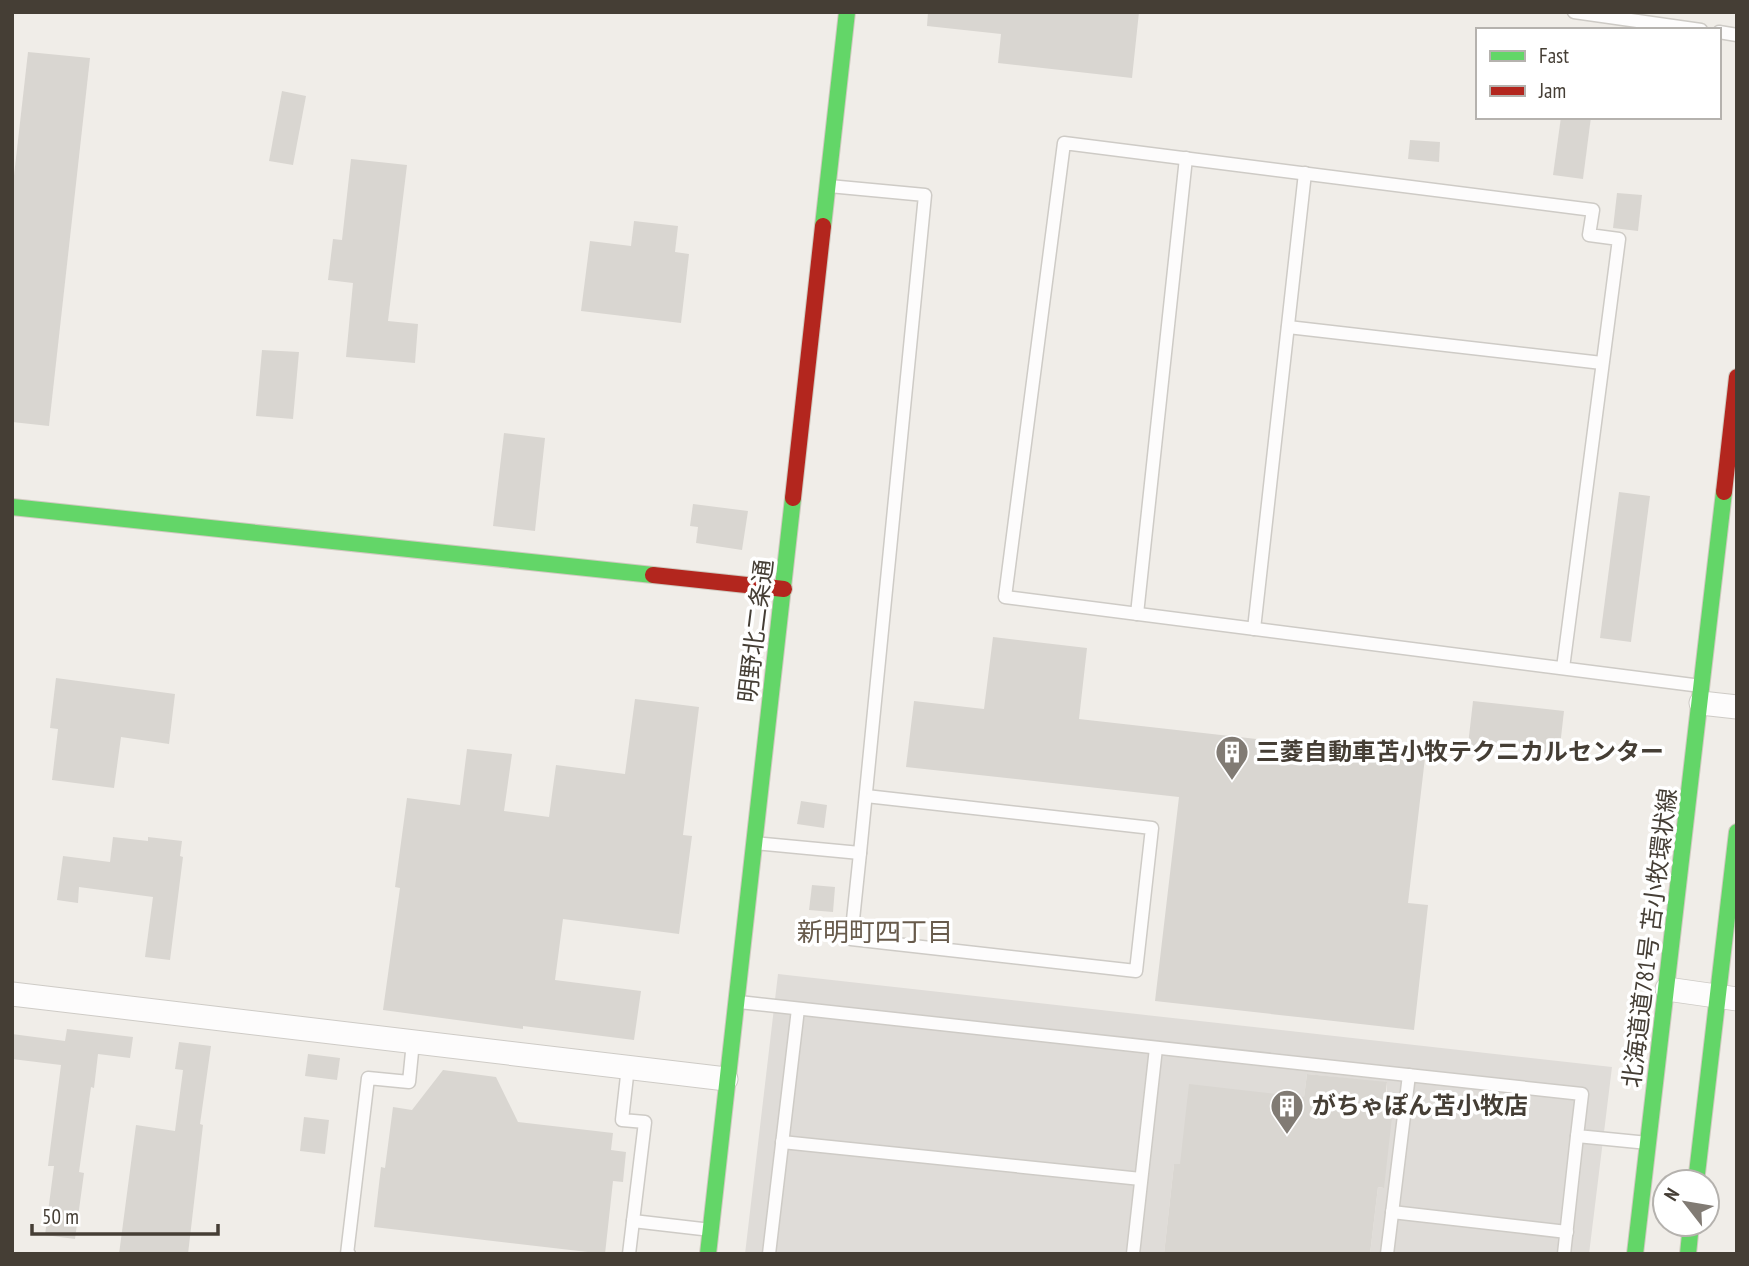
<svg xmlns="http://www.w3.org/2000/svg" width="1749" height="1266" viewBox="0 0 1749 1266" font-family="'PT Sans Narrow','Noto Sans JP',sans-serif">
  <rect width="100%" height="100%" fill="#f0ede8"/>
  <!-- parking -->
  <path fill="#dfdcd8" d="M778 974 1612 1067 1589 1254H1370L1378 1187 1383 1188 1387 1083 1307 1074 1304 1097 1180 1164H1174L1164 1254H745Z"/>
  <!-- building -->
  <g fill="#d9d6d1">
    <path d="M928 12H1139L1132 78 998 63 1001 34 927 26Z"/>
    <path d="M28 52 90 58 49 426 12 422V193Z"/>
    <path d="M282 91 306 96 293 165 269 161Z"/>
    <path d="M1561 117H1591L1583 179 1553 175Z"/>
    <path d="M1410 140 1440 142 1439 162 1408 159Z"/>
    <path d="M351 159 407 165 388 321 418 324 415 363 346 357 353 283 328 280 333 239 342 240Z"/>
    <path d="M1617 193 1642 195 1638 231 1613 228Z"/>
    <path d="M634 221 678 226 675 252 689 254 681 323 581 311 590 241 631 246Z"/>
    <path d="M262 350 299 352 293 419 256 416Z"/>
    <path d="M504 433 545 438 535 531 493 526Z"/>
    <path d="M1619 492 1650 496 1631 642 1600 638Z"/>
    <path d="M693 504 748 511 742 550 696 543 698 527 690 526Z"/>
    <path d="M993 637 1087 648 1079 719 1425 758 1408 903 1428 905 1414 1030 1155 1001 1179 797 906 767 914 701 984 709Z"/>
    <path d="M56 678 175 694 169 744 121 737 114 788 52 780 58 729 50 728Z"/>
    <path d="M635 699 699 707 683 835 692 836 679 934 563 919 555 980 641 991 634 1040 523 1026V1029L383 1010 400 888 395 887 407 798 460 805 467 749 512 754 504 811 549 817 556 765 625 774Z"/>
    <path d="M1473 701 1564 711 1559 755 1468 745Z"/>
    <path d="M801 801 827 805 824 828 797 824Z"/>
    <path d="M113 837 148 841V837L182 841 180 856 183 857 170 960 145 957 153 897 79 887 78 903 57 900 63 856 110 862Z"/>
    <path d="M812 885 835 887 833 912 809 910Z"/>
    <path d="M67 1029 133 1037 130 1058 98 1054 94 1088 91 1087 79 1172 84 1173 75 1239 45 1235 54 1166H48L61 1065 12 1059V1034L65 1041Z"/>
    <path d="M179 1042 211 1046 200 1124 203 1125 188 1254H119L136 1125 175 1131 183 1070 175 1069Z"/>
    <path d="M308 1054 340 1058 337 1080 305 1076Z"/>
    <path d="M443 1070 496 1077 518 1122 613 1133 611 1150 626 1152 623 1182 613 1181 605 1254 374 1227 381 1167 385 1168 393 1107 412 1110Z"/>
    <path d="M1307 1074 1387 1082 1384 1107 1393 1108 1384 1188 1378 1187 1370 1254H1164L1174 1164H1180L1189 1084 1304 1097Z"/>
    <path d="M304 1117 329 1120 325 1154 300 1151Z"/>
  </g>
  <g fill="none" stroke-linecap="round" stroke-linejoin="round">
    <defs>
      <g id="lane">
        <path d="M1574 12 1701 30"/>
        <path d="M1719 32 1737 35"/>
        <path d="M1288 327 1602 363"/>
        <path d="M1137 614 1186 158"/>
        <path d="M1254 629 1305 173"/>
        <path d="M1563 668 1619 239 1589 235 1593 210 1064 143 1005 597 1701 686"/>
        <path d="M755 843 860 853 925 195 829 186"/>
        <path d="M860 853 851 939 1136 971 1152 828 866 796"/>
        <path d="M739 1002 1582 1094 1577 1136 1648 1143"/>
        <path d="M628 1067 622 1120 645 1122 633 1221"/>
        <path d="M782 1142 1141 1179"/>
        <path d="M1392 1212 1567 1232"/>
        <path d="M349 1254H347L368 1078 409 1082 413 1042"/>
        <path d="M629 1254 633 1221 711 1230"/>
        <path d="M769 1254 798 1009"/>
        <path d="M1133 1254 1156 1048"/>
        <path d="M1387 1254 1409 1075"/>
        <path d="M1564 1254 1577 1136"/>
      </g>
      <g id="street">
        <path d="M1701 703 1737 707"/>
        <path d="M1667 989 1737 999"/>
        <path d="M12 994 726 1079"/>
      </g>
      <g id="fast">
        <path d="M823 226 847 12"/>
        <path d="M12 507 653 575"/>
        <path d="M1696 1182 1737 832"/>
        <path d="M708 1254 793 498"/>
        <path d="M1635 1254 1724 492"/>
        <path d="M1688 1254 1691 1224"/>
      </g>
      <g id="jam">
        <path d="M1724 492 1737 377"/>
        <path d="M793 498 823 226"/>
        <path d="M653 575 784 589"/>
      </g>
    </defs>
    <!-- lane casing -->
    <use href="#lane" stroke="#cecbc6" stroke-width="15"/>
    <!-- street casing -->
    <use href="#street" stroke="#cecbc6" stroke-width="25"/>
    <!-- fast casing -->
    <use href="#fast" stroke="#cfc9bf" stroke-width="18"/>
    <!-- jam casing -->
    <use href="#jam" stroke="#cfc9bf" stroke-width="18"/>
    <!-- lane -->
    <use href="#lane" stroke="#fdfcfc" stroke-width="12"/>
    <!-- street -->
    <use href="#street" stroke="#fdfcfc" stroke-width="23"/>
    <!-- fast -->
    <use href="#fast" stroke="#63d668" stroke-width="16"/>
    <!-- jam -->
    <use href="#jam" stroke="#b3261e" stroke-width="16"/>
  </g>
  <!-- icons -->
  <defs>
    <symbol id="building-pin" viewBox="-11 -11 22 30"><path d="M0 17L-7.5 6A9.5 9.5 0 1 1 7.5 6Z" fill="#817b74" stroke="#fff"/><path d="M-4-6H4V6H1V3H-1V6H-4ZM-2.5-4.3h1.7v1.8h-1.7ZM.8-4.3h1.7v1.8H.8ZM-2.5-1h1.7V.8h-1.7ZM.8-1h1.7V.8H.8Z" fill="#fff"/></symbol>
  </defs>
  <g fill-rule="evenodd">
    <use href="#building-pin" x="1213" y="733" width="38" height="52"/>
    <use href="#building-pin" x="1268" y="1087" width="38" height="52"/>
  </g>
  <g text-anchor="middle" stroke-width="7" stroke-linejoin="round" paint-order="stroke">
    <!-- street labels -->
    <g font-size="24" fill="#453e35" stroke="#fff">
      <text transform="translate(756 631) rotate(-83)" y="8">明野北二条通</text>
      <text transform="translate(1650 938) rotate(-83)" y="8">北海道道781号 苫小牧環状線</text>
    </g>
    <!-- poi labels -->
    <g font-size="24" font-weight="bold" fill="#453e35" stroke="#fff" text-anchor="start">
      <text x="1256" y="760">三菱自動車苫小牧テクニカルセンター</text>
      <text x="1312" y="1114">がちゃぽん苫小牧店</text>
    </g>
    <!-- neighbourhood labels -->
    <g font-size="26" fill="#685b4c" stroke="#fff">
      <text x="875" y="941">新明町四丁目</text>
    </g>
  </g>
  <!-- border -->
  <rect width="1749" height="1266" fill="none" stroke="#453e35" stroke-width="28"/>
  <!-- legend -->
  <rect x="1476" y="28" width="245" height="91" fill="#ffffff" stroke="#b5b2ae" stroke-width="2"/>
  <rect x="1490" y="51" width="35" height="10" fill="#63d668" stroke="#b5b2ae" stroke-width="2"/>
  <text x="1539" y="63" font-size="21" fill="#453e35">Fast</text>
  <rect x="1490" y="86" width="35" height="10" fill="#b3261e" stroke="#b5b2ae" stroke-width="2"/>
  <text x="1539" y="98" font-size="21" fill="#453e35">Jam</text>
  <!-- north arrow -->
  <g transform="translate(1686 1203) rotate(301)"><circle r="33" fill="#ffffff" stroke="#b5b2ae" stroke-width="2"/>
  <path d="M0-5L12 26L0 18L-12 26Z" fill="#817b74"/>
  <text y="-10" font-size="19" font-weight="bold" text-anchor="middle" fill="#453e35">N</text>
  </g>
  <!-- scale -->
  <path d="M32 1224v10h186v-10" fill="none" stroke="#453e35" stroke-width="3.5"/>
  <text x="42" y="1224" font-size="21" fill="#453e35" stroke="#ffffff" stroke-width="5" paint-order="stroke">50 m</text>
</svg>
